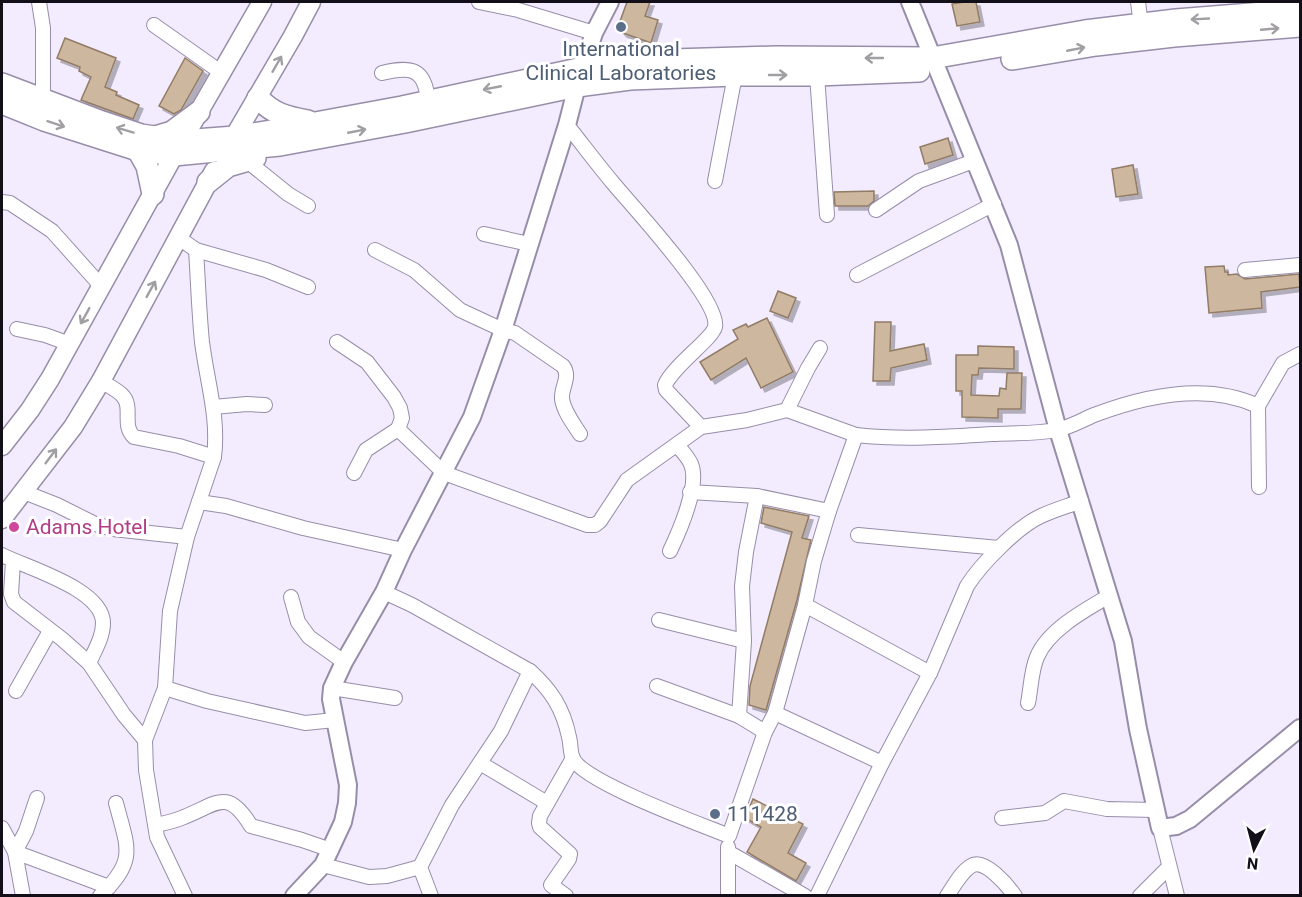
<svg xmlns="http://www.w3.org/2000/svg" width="1302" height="897" viewBox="0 0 1302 897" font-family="Roboto,sans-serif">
  <defs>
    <filter id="shadow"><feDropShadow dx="4" dy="4" stdDeviation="0" flood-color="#0004"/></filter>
  </defs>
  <rect width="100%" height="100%" fill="#f3ecff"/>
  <!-- building -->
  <g fill="#cdb79e" stroke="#917c65" stroke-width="1.5" filter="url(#shadow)">
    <path d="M627 2H650L645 16 658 20 651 43 623 33 620 30 619 24Z"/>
    <path d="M964 2H976L980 22 957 26 952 4Z"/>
    <path d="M65 38 116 58 105 87 117 92 116 95 139 105 133 119 81 100 91 77 79 71 80 67 57 58Z"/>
    <path d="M185 58 203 71 181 110 174 114 159 106Z"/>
    <path d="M948 138 953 155 925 164 920 147Z"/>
    <path d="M1133 165 1138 194 1116 197 1112 169Z"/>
    <path d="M874 191V201L868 206H835L834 192Z"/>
    <path d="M1224 266 1225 272H1228V275L1237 274 1245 279 1299 274 1300 287 1261 292 1262 308 1209 313 1205 267Z"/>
    <path d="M778 291 796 298 788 318 770 311Z"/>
    <path d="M767 318 793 372 761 388 746 358 711 380 700 362 738 339 733 330 746 324 748 327Z"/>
    <path d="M875 322H891L890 351 924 344 927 360 891 368 890 381H873Z"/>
    <path d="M978 346 1014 347V369L979 368 978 375H972L971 395 999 396 1000 388 1006 389 1007 373H1022L1021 409H998V418L962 417V391H956V355H978Z"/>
    <path d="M764 507 809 516 802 538 811 540 797 600 766 710 749 705 750 686 792 532 761 523Z"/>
    <path d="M753 799 803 824 788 853 806 863 796 881 747 852 761 827 745 818Z"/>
  </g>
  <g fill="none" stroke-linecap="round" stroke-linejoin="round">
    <defs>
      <g id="minor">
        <path d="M39 2 43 28V100"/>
        <path d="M479 2 518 10 594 33"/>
        <path d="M1138 2 1141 25"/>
        <path d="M154 25 222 73"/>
        <path d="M382 73C411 66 425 68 428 101"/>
        <path d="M817 75 827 215"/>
        <path d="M567 125C583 145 597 164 613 183 631 205 721 301 715 327 712 339 673 366 665 385L666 390 701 427"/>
        <path d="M246 160 288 194 308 206"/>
        <path d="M715 181 735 75"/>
        <path d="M2 202 10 203 52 231 102 287"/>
        <path d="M876 210 919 181 974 161"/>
        <path d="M484 234 529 244"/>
        <path d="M179 238 196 250 266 270 308 287"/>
        <path d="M196 250C198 280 199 312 202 342 207 382 219 417 214 457"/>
        <path d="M375 250 414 270 460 310 503 330 515 333 563 366C571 377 561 387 562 399 564 412 573 423 580 434"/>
        <path d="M1245 270 1300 265"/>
        <path d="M857 275 994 204"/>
        <path d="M17 329 45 335 70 344"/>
        <path d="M337 342 367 362 394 397 400 408 402 418 398 429 444 473 587 525H595L600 521 627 480 701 427 747 420 787 410"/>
        <path d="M820 348 808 368 787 410 856 435"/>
        <path d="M101 381C107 385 116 389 122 395 134 407 121 425 134 437L179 446 214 457 187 537 170 611 165 688 207 701 305 723 335 720"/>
        <path d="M213 407 247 404 265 405"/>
        <path d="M354 473 366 450 398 429"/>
        <path d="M1259 487 1258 406 1283 363 1300 354"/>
        <path d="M24 492 57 505 95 524 113 529 187 537"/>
        <path d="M690 492 757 496"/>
        <path d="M199 502 226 506 303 528 403 550"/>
        <path d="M858 535 999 548"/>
        <path d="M670 551C679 532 700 485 691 464 688 457 682 451 677 445"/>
        <path d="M2 555C27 568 103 589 103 623 103 637 95 650 89 663L62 639 14 602 11 594 13 561"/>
        <path d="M384 592 412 605 530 671C551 690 563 708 569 737 571 744 570 753 573 759 586 783 700 824 729 836L765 732 775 713 882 763 930 673 967 586C981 564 1017 527 1041 516 1054 510 1068 506 1081 501"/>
        <path d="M291 597 298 622 309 637 344 662"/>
        <path d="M805 605 930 673"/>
        <path d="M659 620 744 641"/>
        <path d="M89 663 124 715 145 740"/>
        <path d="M657 686 739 716 765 732"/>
        <path d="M165 688 145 740 146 770 157 837 185 896"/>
        <path d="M332 688 395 698"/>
        <path d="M16 691 50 631"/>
        <path d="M1028 703C1031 688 1031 671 1037 657 1048 630 1085 610 1109 596"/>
        <path d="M775 713 805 605 814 561 829 511 856 435C902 440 947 437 992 434 1013 433 1035 434 1056 430 1069 428 1082 420 1094 415 1144 396 1207 382 1258 406"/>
        <path d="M739 716 744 641 742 586 746 552 757 496 829 511"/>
        <path d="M480 763 547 803"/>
        <path d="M37 798 26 831 15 852 109 887"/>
        <path d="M1002 818 1045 813 1064 801 1107 809 1156 810"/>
        <path d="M156 825C165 823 175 821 184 817 217 804 227 787 251 826L302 840 331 850"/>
        <path d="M2 828 15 852 23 896"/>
        <path d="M1160 828 1177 896"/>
        <path d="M728 847V896"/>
        <path d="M728 852 805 896"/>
        <path d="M323 865 369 877 387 876 420 867"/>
        <path d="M100 896C137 860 128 849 116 803"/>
        <path d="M431 896 420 867 452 805 501 731 530 671"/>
        <path d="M566 896 551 885 569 859 570 854 540 827 539 823 540 816 573 758"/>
        <path d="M817 896 882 763"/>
        <path d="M947 896C954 886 961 872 971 866 984 857 1008 886 1015 896"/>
        <path d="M1140 896 1169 867"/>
      </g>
      <g id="tertiary">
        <path d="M910 2 1009 245 1058 430 1123 641 1138 729 1160 828 1176 826 1190 819 1300 728"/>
        <path d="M294 896 323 865 343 822 347 803 348 785 331 699 332 688 344 662 384 592 403 550 472 417 503 330 567 125 577 86 594 33 610 2"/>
      </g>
      <g id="secondary">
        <path d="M230 144 293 36 311 2"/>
        <path d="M2 446 30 410 50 379 174 155 262 2"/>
        <path d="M2 519 73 427 101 381 214 171"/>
      </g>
      <g id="primary">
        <path d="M1012 59 1096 45 1174 36 1300 26"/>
        <path d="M2 84 102 122 141 135 182 141 235 137 277 130 402 107 583 68 639 61 775 57 932 58 1085 31 1176 20 1300 10"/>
        <path d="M258 98C273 114 286 117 308 121"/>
        <path d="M2 103 44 120 138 150 174 155 280 145 405 122 577 86 630 79 735 75H817L919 71"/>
        <path d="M155 137 172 132 199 112"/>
        <path d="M138 150 147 166 153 194"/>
        <path d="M208 182 228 166 255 158"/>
      </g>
    </defs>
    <!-- minor casing -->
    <use href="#minor" stroke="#988da9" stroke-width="16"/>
    <!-- tertiary casing -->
    <use href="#tertiary" stroke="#988da9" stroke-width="20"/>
    <!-- secondary casing -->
    <use href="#secondary" stroke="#988da9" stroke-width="21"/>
    <!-- primary casing -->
    <use href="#primary" stroke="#988da9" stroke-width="24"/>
    <!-- minor -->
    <use href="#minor" stroke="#fff" stroke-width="14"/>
    <!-- tertiary -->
    <use href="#tertiary" stroke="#fff" stroke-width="16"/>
    <!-- secondary -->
    <use href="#secondary" stroke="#fff" stroke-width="18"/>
    <!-- primary -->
    <use href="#primary" stroke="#fff" stroke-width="21"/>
  </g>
  <!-- one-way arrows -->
  <defs><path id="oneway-shaft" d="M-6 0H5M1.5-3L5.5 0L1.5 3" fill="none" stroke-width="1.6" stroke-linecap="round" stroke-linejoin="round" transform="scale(1.5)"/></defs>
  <g stroke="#a19fa3">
    <use href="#oneway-shaft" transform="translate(1200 19) rotate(177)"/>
    <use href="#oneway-shaft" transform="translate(1270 29) rotate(-5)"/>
    <use href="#oneway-shaft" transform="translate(1076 49) rotate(-11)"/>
    <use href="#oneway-shaft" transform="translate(874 58) rotate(-180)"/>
    <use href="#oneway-shaft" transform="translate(277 64) rotate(-60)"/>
    <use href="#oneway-shaft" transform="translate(778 75)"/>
    <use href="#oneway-shaft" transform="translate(492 88) rotate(169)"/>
    <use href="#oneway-shaft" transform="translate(56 124) rotate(18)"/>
    <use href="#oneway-shaft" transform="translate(125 130) rotate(-163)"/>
    <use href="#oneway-shaft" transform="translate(357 131) rotate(-11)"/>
    <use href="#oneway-shaft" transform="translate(151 289) rotate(-61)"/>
    <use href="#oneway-shaft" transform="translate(85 316) rotate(119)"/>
    <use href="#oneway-shaft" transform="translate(51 456) rotate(-53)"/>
  </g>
  <!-- markers -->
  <g fill="#5c6f8a" stroke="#fff" stroke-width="2">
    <circle cx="621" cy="27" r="6"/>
    <circle cx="715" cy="814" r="6"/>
  </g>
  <circle fill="#d1479c" stroke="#fff" stroke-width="2" cx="14" cy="527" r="6"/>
  <g text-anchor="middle" stroke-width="6" stroke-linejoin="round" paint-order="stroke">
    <!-- service labels -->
    <g font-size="21" fill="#4e5e75" stroke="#fff">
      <text x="621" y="56">International<tspan x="621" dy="24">Clinical Laboratories</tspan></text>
      <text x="727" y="821" text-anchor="start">111428</text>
    </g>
    <!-- hotel labels -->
    <g font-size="21" fill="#b23c85" stroke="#fff" text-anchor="start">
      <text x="26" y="534">Adams Hotel</text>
    </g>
  </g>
  <!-- border -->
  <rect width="1302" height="897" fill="none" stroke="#130f19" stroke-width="6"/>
  <!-- north arrow -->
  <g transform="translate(1254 849) rotate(186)" stroke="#ffffff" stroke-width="4.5" paint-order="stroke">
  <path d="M0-4.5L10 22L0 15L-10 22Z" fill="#130f19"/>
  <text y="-9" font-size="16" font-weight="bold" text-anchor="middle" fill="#130f19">N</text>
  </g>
</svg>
